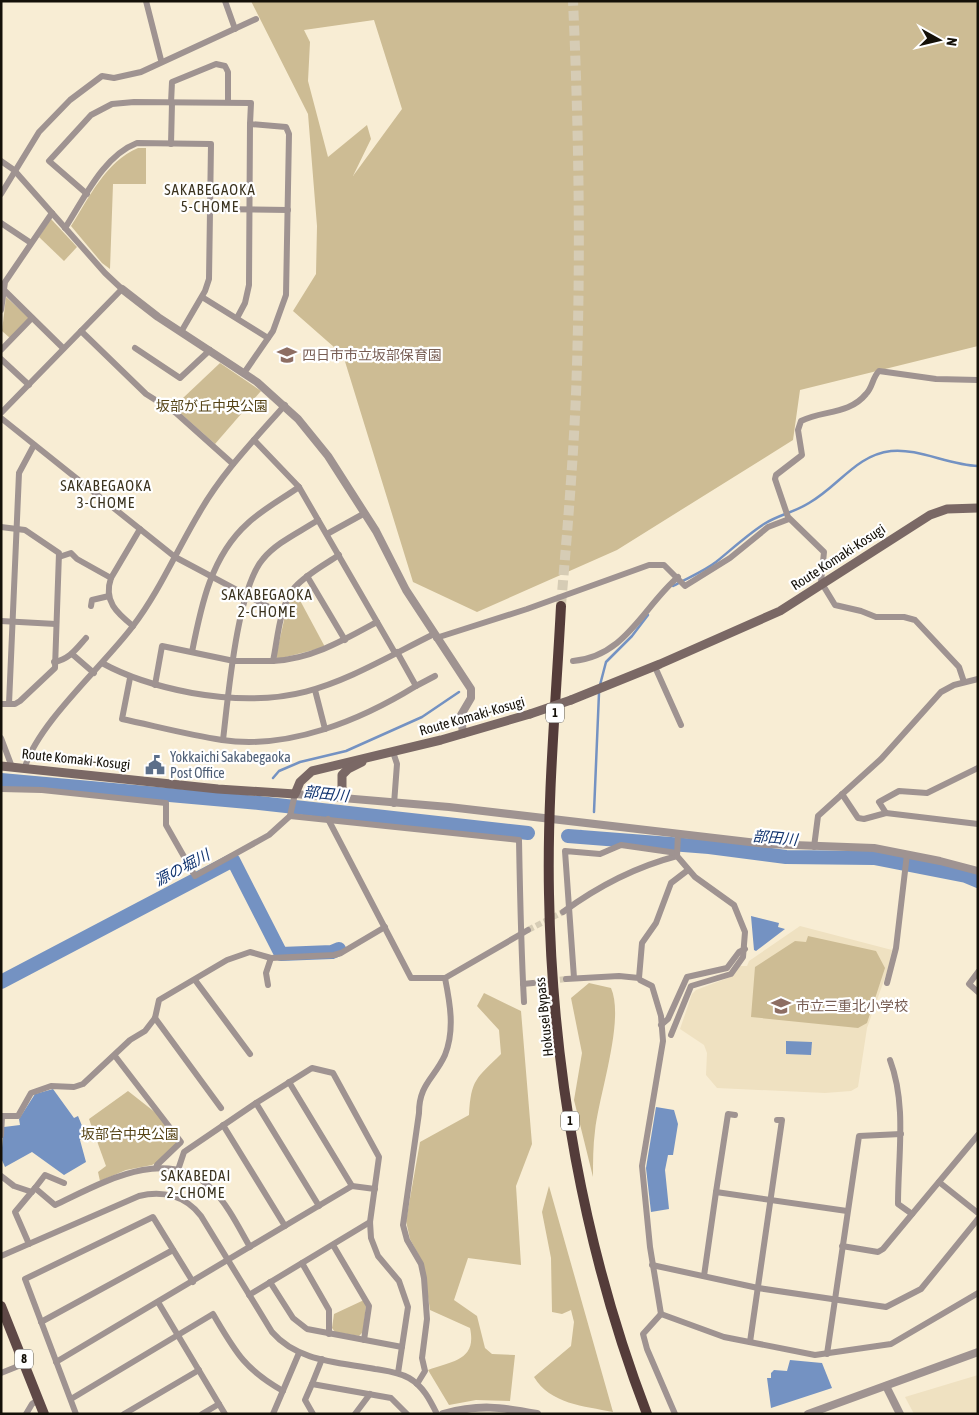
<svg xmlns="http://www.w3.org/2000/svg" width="979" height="1415" viewBox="0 0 979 1415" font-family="'Asap Condensed','Noto Sans JP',sans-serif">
  <rect width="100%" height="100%" fill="#f8edd4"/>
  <!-- built -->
  <g fill="#efe1c1">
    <path d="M800 926 892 950 887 972 867 1028 858 1087 851 1091 825 1093 717 1088 706 1075 707 1053 704 1045 680 1029 692 994 696 990 733 976 740 966H747L749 961Z"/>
    <path d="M978 1375V1414H914L905 1397Z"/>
  </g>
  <!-- green -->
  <g fill="#cdbc94" fill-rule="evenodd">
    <path d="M251 1H978V346L800 390 793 440 617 550 477 612 413 582 343 355 293 311 316 274 317 226 308 114ZM374 20 402 109 353 176 371 139 367 125 328 157 308 81 310 42 304 30Z"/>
    <path d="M138 148H146V184H113L110 269 102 263 71 226C89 198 106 161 138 148Z"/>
    <path d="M51 219 77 247 64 261 39 237Z"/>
    <path d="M6 297 29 318 10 338 2 331Z"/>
    <path d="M220 363 261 391 215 444 178 411 183 398Z"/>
    <path d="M295 591 325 647 278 659 276 656 287 607Z"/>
    <path d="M808 936 876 951 885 968 867 1023 858 1028 751 1017 755 967 795 941 806 942Z"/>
    <path d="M589 983 611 988C625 1020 599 1094 595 1131 593 1146 593 1161 593 1177L574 1100 582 1053 571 998Z"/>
    <path d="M484 993 521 1011 532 1144 516 1186 521 1265 468 1258 454 1300 477 1316 485 1348 492 1354 515 1355 510 1401 476 1400 449 1405 428 1370C453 1361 477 1360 470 1328L430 1310 423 1263 410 1239 406 1221 420 1142 469 1115C471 1079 476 1079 501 1054L499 1030 477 1006Z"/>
    <path d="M128 1091 156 1113 178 1142 159 1161 152 1165 126 1170 100 1181 98 1172 106 1166 89 1119Z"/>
    <path d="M549 1186 613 1412C584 1406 550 1404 534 1377L571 1346 574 1322 571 1310 562 1314 552 1312 551 1258 542 1212Z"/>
    <path d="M364 1300 366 1306 363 1332 359 1336 335 1332 332 1328 334 1314Z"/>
  </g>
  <!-- water -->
  <g fill="#7492c2">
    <path d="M751 916 779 923 778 927 785 929 756 951 754 950Z"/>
    <path d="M786 1041 812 1042 811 1055 786 1054Z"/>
    <path d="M53 1089 74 1118 78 1116 87 1138 80 1140 86 1162 64 1175 32 1152 5 1167 1 1158 4 1127 20 1125 19 1119 35 1094Z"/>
    <path d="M656 1107 674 1110 678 1124 673 1155H668L665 1170 669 1209 651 1212 646 1168Z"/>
    <path d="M790 1360 822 1363 832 1388 771 1408 767 1378H771V1373L774 1370 787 1371Z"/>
  </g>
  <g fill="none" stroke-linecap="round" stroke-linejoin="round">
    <!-- stream -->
    <g stroke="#7492c2" stroke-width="2.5">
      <path d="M673 586C687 578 703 572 716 562 732 549 747 535 764 524 778 515 795 512 809 503 839 486 856 455 891 451 918 448 949 465 978 466"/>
      <path d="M600 685 606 662 632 636 648 615"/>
      <path d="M273 778 279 771 300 762 346 751 422 717 459 692"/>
      <path d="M594 812 599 693"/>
      <path d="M577 837 581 831"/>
    </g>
    <!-- river -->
    <g stroke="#7492c2" stroke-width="14">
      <path d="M1 780 259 803 528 833"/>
      <path d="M568 836 709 847 786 857 874 858 966 876 978 881"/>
      <path d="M1 982 233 860 281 954 332 952 339 949"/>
    </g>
    <!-- minor-tunnel -->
    <g stroke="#d6ccb5" stroke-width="6" stroke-dasharray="6 3" stroke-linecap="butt">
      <path d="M528 930 563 912"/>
      <path d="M533 983 566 979"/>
    </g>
    <!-- trunk-tunnel -->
    <path stroke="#d6ccb5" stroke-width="10" stroke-dasharray="10 5" stroke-linecap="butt" d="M561 605C567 535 573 465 576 394 581 263 579 132 573 1"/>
    <!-- minor -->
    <g stroke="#9f9391" stroke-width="6">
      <path d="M146 1 161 60"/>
      <path d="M225 1 235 29"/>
      <path d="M171 103 172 82 216 64 225 66 228 72V102"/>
      <path d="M171 144 172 103"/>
      <path d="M1 161 14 170 105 273 122 289 1 413"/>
      <path d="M1 194 39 132 70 100 102 76 114 78 141 72 256 19"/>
      <path d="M87 194 49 161 91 115 112 104 134 102 251 103 250 124 286 127 289 134 286 295 273 331 244 373"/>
      <path d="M211 209 288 210"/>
      <path d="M1 223 31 243"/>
      <path d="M65 228C84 199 103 156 137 143L211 144 209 279 205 291 181 332"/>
      <path d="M4 290 63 348"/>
      <path d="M202 297 268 338"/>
      <path d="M1 310 5 282 52 213"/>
      <path d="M237 318 245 303 249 285 250 124"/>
      <path d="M81 331 146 394 176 413 233 464"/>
      <path d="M135 348 180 378 210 350"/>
      <path d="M1 350 32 318"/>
      <path d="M1 359 29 385"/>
      <path d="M1 418 175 557 282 614"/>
      <path d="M254 440 299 487 395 653"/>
      <path d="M1 527 25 530 59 553 55 668 20 701 15 704H1"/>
      <path d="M327 534 365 513"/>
      <path d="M339 555C324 565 307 574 295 587 279 606 278 638 273 661 312 659 344 640 377 622"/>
      <path d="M59 557 71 553 77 559 111 578C103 601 117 613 133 626"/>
      <path d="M307 576 345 640"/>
      <path d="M111 578 140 529"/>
      <path d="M91 606 92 600 109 596"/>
      <path d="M1 621 56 624"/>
      <path d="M436 638 527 609 649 565H664L685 586 730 558 768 527 789 519"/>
      <path d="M192 652C201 606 211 556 248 523 263 509 282 499 299 487"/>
      <path d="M72 654 94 673"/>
      <path d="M573 661C626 656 643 607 678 577"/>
      <path d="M54 662C69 660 77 648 86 638"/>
      <path d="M102 663C131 679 160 687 192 693 299 712 342 680 434 634"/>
      <path d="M655 667 681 725"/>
      <path d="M130 678 122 719C155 726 189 735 222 740 289 750 361 720 416 686L397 652"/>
      <path d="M964 682 959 667 915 620 904 617H876L861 611 835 605 821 582 824 552 788 517 775 479 776 475 802 455 798 430 801 421C822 410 849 415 866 394 873 387 872 378 879 371L936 379 978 380"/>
      <path d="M155 685 162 646 234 661H273"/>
      <path d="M416 686 435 676"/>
      <path d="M315 690 325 729"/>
      <path d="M9 704 19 473 34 445"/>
      <path d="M1 738 12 767"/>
      <path d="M223 740C228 698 237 589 263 559 277 542 300 532 318 520"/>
      <path d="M393 752 397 764 394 804"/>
      <path d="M25 767C38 723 103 666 133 626 159 592 176 552 198 515 221 474 254 440 285 405"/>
      <path d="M1 789 42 790 166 803V825L195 876 269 835 290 816 295 794"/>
      <path d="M842 794 858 818 864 819 886 813 879 802 899 791 927 793 978 768"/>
      <path d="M886 813 978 824"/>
      <path d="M290 816 519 840C520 895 521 948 524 1002"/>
      <path d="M328 819 411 978H445L528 930"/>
      <path d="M814 847 818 816 881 759 941 692 954 685 978 679"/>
      <path d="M563 912C597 887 635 867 677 856"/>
      <path d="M978 972 969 984 978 992"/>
      <path d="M574 978 565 851 600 854 621 845 677 853"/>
      <path d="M639 978 642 943 656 923 671 883 688 870"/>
      <path d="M566 979 619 976 639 978 640 980 652 986 661 1016 663 1041 642 1166 650 1247 661 1314"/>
      <path d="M195 980 250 1054"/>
      <path d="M887 983 896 948 907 854"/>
      <path d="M523 984 533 983"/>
      <path d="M268 985 266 973 271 958"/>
      <path d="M155 1018 221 1108"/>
      <path d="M661 1025 668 1019 687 977 727 968 739 952 745 949"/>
      <path d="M671 1035 691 986 731 974 743 957 745 932 734 905 695 877 677 856 678 834"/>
      <path d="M115 1056 181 1142 157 1165 156 1168"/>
      <path d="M890 1060C907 1105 898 1156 898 1204L912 1214"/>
      <path d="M289 1082 352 1186"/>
      <path d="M256 1103 319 1206"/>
      <path d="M1 1116H18L31 1093 51 1086 74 1087 83 1084 130 1040 145 1031 155 1018 159 1000 227 960 250 952 271 958 334 955 341 953 385 927"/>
      <path d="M223 1125 285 1226"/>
      <path d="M1 1135 2 1117"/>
      <path d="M178 1170 184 1152 256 1103 312 1068 333 1073 379 1157 370 1222 371 1238 378 1256 399 1281 408 1307 398 1373"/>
      <path d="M1 1176 14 1186 32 1192"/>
      <path d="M939 1182 978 1213"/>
      <path d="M35 1188 45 1175 64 1183"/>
      <path d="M716 1192 728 1114 735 1115"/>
      <path d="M29 1244 15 1212 35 1188 55 1205C102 1183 167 1144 212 1189 228 1205 239 1228 250 1247"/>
      <path d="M333 1245 369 1306 364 1340"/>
      <path d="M842 1246 878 1252 883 1249 978 1135"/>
      <path d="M1 1256 139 1196C163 1190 186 1196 201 1216L272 1332C298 1362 339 1362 375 1369 387 1371 398 1372 409 1378 423 1386 430 1400 437 1414"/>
      <path d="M302 1263 329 1310V1334"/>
      <path d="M652 1265 758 1288 886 1307 921 1289 978 1219"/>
      <path d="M704 1276 716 1192 847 1211"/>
      <path d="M270 1282 293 1318 307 1329 402 1347"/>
      <path d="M249 1295 370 1222"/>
      <path d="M158 1302 225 1414"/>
      <path d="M661 1314 724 1337 815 1355 891 1344 978 1293"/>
      <path d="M661 1314 643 1334 647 1349 675 1414"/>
      <path d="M41 1322 173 1250"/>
      <path d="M750 1342 782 1120H777"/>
      <path d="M827 1354 859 1136 901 1134"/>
      <path d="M56 1362 352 1186 375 1189"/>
      <path d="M1 1373 26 1363"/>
      <path d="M312 1384 322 1359"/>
      <path d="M417 1384 425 1371 422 1358 427 1319 424 1278 421 1264 407 1240 403 1225 419 1113C419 1084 434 1079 445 1055 455 1030 450 1003 445 978"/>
      <path d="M71 1399 213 1314C235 1351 244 1369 283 1391"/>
      <path d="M26 1414 32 1404 39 1399"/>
      <path d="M76 1414 25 1279 153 1217 193 1282"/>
      <path d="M124 1414 199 1370"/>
      <path d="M202 1414 219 1404"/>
      <path d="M273 1414 299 1353"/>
      <path d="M313 1414 305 1400 312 1384 391 1398 407 1414"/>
      <path d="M355 1414 370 1394"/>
    </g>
    <!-- tertiary -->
    <g stroke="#9f9391" stroke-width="8">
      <path d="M122 289 158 317 257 382 298 419 328 456 376 531 406 590 471 689V698L461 715 463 734"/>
      <path d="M295 794 449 807 766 844 874 848 940 861 978 871"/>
      <path d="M886 1386 900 1414"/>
      <path d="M443 1414C479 1404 501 1407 537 1414"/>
      <path d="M808 1414 978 1352"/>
    </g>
    <!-- secondary -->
    <g stroke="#7a6865" stroke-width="9">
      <path d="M571 700 660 664 780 611 930 515 947 509 978 508"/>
      <path d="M1 766 218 789 295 794 300 782 312 771 441 740 530 714"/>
      <path d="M342 798V775L348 769 362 762"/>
    </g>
    <!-- primary -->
    <path stroke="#5f4947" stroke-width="10" d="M1 1306 44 1414"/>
    <!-- trunk -->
    <path stroke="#543c3a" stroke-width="10" d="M561 606C556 702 547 798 549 894 552 1069 584 1250 647 1414"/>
    <!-- secondary-bridge -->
    <path stroke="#7a6865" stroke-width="9" d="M530 714 571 700"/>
  </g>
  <!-- icons -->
  <defs>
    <symbol id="school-bare" viewBox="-9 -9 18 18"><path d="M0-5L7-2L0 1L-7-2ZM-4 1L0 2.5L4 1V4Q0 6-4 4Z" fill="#8d6e63" stroke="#fff" stroke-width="2.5" paint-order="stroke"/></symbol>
    <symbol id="civic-bare" viewBox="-9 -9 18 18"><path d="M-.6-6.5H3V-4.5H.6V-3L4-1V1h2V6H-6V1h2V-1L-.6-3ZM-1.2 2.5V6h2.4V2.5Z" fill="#5c6f8a" stroke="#fff" stroke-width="2.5" paint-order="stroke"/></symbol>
  </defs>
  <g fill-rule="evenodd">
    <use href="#school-bare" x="273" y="341" width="28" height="28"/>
    <use href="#civic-bare" x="141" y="751" width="28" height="28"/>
    <use href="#school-bare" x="767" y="992" width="28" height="28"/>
  </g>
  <g text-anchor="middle" stroke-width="4.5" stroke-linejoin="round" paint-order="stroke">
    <!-- shield labels -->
    <g fill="#fff" stroke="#5a5852" stroke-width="1">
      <rect x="546" y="703.5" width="18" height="19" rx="4"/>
      <rect x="561" y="1111.5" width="18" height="19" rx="4"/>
      <rect x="15" y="1349.5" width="18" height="19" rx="4"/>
    </g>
    <g font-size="12" font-weight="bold" fill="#141008">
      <text x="555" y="717">1</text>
      <text x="570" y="1125">1</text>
      <text x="24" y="1363">8</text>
    </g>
    <!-- education labels -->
    <g font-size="14" fill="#785e54" stroke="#fff" text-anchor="start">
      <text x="302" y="360">四日市市立坂部保育園</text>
      <text x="796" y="1011">市立三重北小学校</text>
    </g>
    <!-- park labels -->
    <g font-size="14" fill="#554316" stroke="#fff">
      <text x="212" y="411">坂部が丘中央公園</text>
      <text x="130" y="1139">坂部台中央公園</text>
    </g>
    <!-- street labels -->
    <g font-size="14" fill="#141008" stroke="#fff">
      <text transform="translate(838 557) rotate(-33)" y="5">Route Komaki-Kosugi</text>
      <text transform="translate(472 716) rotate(-16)" y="5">Route Komaki-Kosugi</text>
      <text transform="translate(76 759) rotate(6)" y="5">Route Komaki-Kosugi</text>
      <text transform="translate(544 1017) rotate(-96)" y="5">Hokusei Bypass</text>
    </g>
    <!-- service labels -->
    <g font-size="14" fill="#4e5e75" stroke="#fff" text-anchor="start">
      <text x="170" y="762">Yokkaichi Sakabegaoka<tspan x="170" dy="16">Post Office</tspan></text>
    </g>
    <!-- neighbourhood labels -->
    <g font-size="15" letter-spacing="1" fill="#3b331f" stroke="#fff">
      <text x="210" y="195">SAKABEGAOKA<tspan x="210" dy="17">5-CHOME</tspan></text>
      <text x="106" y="491">SAKABEGAOKA<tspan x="106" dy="17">3-CHOME</tspan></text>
      <text x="267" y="600">SAKABEGAOKA<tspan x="267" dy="17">2-CHOME</tspan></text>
      <text x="196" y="1181">SAKABEDAI<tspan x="196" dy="17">2-CHOME</tspan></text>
    </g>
    <!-- water labels -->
    <g font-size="15" font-style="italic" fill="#123570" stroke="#fff">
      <text transform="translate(326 794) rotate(6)" y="5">部田川</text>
      <text transform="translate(775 838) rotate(5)" y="5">部田川</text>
      <text transform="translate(182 868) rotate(-28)" y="5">源の堀川</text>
    </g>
  </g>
  <!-- border -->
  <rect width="979" height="1415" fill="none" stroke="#141008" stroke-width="5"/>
  <!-- north arrow -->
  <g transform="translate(939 40) rotate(98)" stroke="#ffffff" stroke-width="4" paint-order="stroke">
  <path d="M0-4L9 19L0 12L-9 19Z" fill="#141008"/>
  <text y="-8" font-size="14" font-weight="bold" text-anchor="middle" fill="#141008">N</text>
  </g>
</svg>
